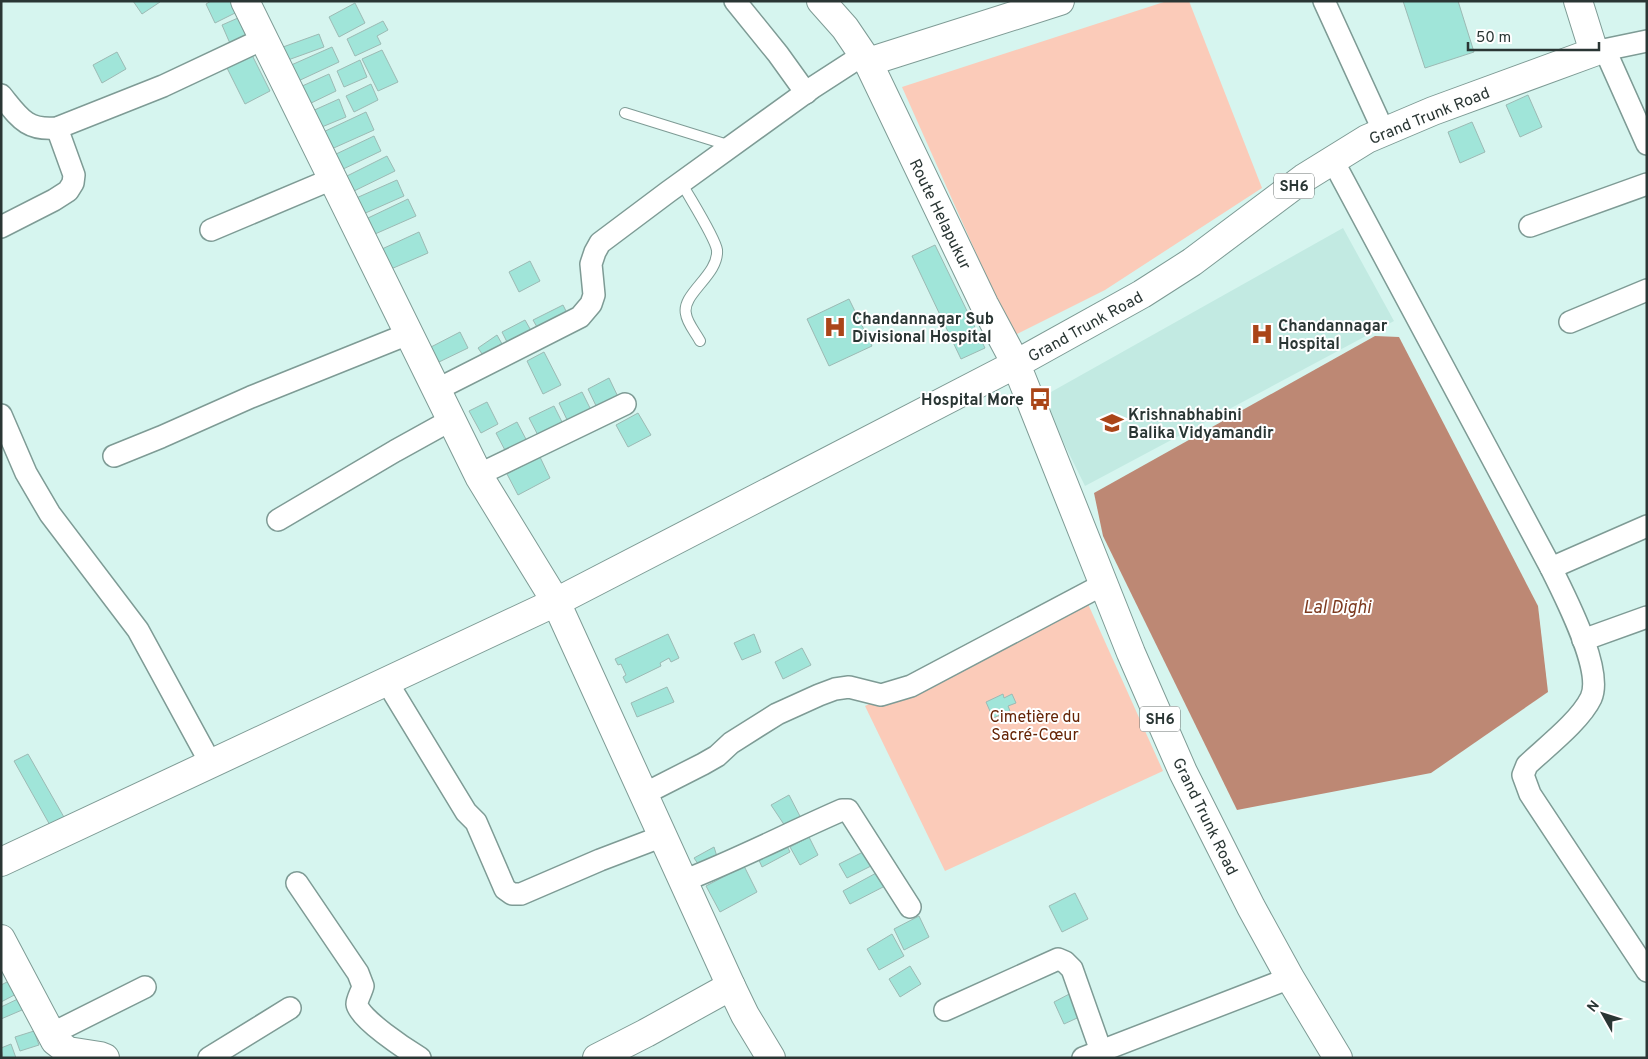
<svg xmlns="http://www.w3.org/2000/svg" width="1648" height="1059" viewBox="0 0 1648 1059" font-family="Overpass,sans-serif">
  <rect width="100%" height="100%" fill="#d6f5ef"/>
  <!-- built -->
  <path fill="#c2eae2" d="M1343 228 1394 321 1085 486 1048 411 1051 392Z"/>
  <!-- green -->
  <g fill="#fbcbb9">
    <path d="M1167 1H1189L1262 188 1105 290 1013 336 902 87Z"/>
    <path d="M1084 595 1163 771 945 871 865 706Z"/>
  </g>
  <!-- water -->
  <path fill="#bd8874" d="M1375 336 1399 337 1538 606 1548 692 1431 773 1237 810 1103 536 1094 493Z"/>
  <!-- building -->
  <g fill="#a0e5d9" stroke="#9cbab4">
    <path d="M133 1H159L160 2 142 14Z"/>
    <path d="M211 1H232L237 12 215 23 206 4Z"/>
    <path d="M1403 1H1458L1474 52 1425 68Z"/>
    <path d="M355 3 365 23 339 37 329 17Z"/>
    <path d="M238 18 248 41 232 48 222 25Z"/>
    <path d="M383 21 388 30 377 36 381 44 355 56 347 39Z"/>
    <path d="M319 34 324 47 288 60 283 47Z"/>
    <path d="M332 47 339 62 296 82 289 66Z"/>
    <path d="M382 50 398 82 378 91 362 59Z"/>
    <path d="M117 52 126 69 102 83 93 65Z"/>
    <path d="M251 53 270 91 245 104 226 66Z"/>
    <path d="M360 60 367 77 344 87 337 71Z"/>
    <path d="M329 74 336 91 307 105 300 87Z"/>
    <path d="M371 84 378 100 354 112 346 96Z"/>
    <path d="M1528 95 1542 127 1520 137 1506 105Z"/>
    <path d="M339 99 346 117 317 129 310 112Z"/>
    <path d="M366 112 374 130 327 151 319 134Z"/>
    <path d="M1472 122 1485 152 1460 163 1448 132Z"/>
    <path d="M374 136 381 151 339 171 332 156Z"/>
    <path d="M387 156 395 171 352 192 345 177Z"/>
    <path d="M397 180 404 196 361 215 354 199Z"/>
    <path d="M408 199 416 216 375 234 368 218Z"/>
    <path d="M419 232 428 253 391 269 382 249Z"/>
    <path d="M935 245 985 348 961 359 912 256Z"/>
    <path d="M530 261 540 281 519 292 509 272Z"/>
    <path d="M849 299 872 346 829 366 807 319Z"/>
    <path d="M563 305 570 319 541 334 533 320Z"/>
    <path d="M525 320 534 336 510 348 502 332Z"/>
    <path d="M460 332 468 348 439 362 431 347Z"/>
    <path d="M497 335 506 351 487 361 478 348Z"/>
    <path d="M544 352 561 385 543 394 527 361Z"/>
    <path d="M609 378 620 401 599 412 588 389Z"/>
    <path d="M582 392 593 414 570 426 559 403Z"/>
    <path d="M487 402 498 424 481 433 469 411Z"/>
    <path d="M554 406 566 430 542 443 529 418Z"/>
    <path d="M638 413 651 435 628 447 616 425Z"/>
    <path d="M517 422 529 445 508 456 496 433Z"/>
    <path d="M540 457 550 478 518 495 507 474Z"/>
    <path d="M668 634 679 658 671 662 669 658 660 663 661 666 626 683 623 677 626 675 621 664 618 665 615 659Z"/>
    <path d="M754 634 761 652 742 660 734 643Z"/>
    <path d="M802 648 811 665 783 679 775 662Z"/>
    <path d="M667 687 674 702 637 717 631 703Z"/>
    <path d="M1003 694 1004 698 1012 694 1016 703 1008 706 1010 711 993 718 986 702Z"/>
    <path d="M28 754 65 819 51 827 14 761Z"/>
    <path d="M789 795 803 822 787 829 771 805Z"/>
    <path d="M809 837 818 855 800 865 790 847Z"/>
    <path d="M786 844 790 852 762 867 758 858Z"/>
    <path d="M714 847 719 863 703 871 694 858Z"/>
    <path d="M863 852 871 866 847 878 839 864Z"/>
    <path d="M744 866 757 892 720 912 706 886Z"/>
    <path d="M878 872 885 886 850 904 843 891Z"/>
    <path d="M1075 893 1088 919 1062 932 1049 906Z"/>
    <path d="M919 916 929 937 904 950 894 929Z"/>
    <path d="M892 934 904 956 879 970 867 949Z"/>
    <path d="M910 966 921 984 900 997 889 979Z"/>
    <path d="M15 978 22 991 1 1002V985Z"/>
    <path d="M1075 991 1086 1014 1064 1024 1054 1002Z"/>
    <path d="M24 996 29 1007 1 1019V1007Z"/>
    <path d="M34 1031 39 1045 20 1051 15 1037Z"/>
    <path d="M11 1044 16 1058H3L1 1048Z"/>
  </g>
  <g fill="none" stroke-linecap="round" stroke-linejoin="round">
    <defs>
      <g id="lane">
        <path d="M625 113 731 146"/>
        <path d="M681 182C689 197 715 237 717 250 719 275 681 294 686 314 687 323 696 333 700 341"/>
      </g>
      <g id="street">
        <path d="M735 1 778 54 806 93"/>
        <path d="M1324 1 1384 132"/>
        <path d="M1605 50 1647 144"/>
        <path d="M1594 52 1647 41"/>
        <path d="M1 95C19 117 26 131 57 128L163 86 263 39"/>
        <path d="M1332 159 1551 568C1564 595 1604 670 1591 698 1580 721 1546 747 1527 765L1523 775 1530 794 1647 971"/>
        <path d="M1530 226 1647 184"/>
        <path d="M1 227 54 200 68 191 73 183 74 175 57 128"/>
        <path d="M211 230 332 179"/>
        <path d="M1570 322 1647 290"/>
        <path d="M436 390 580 317 591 304 594 295 591 264 595 252 600 243 668 192 812 88 863 55"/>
        <path d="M1 415 26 473 50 514 138 630 211 764"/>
        <path d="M114 456 161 437 251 397 408 334"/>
        <path d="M478 475 625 404"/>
        <path d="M278 520 395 451 451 420"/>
        <path d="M1551 568 1647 526"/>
        <path d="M1583 640 1647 617"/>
        <path d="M387 682 466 812 476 822 505 889 512 894H521L600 860 663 836"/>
        <path d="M644 794 703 764 717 756 731 743 777 714 819 695 835 689 849 687 881 695 911 686 1104 584"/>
        <path d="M683 881C737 860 789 833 842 810H848L910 907"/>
        <path d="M297 883 358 973 363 986C362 991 357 999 357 1004 358 1018 407 1050 420 1058"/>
        <path d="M945 1010 1058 959 1065 962 1072 969 1101 1051"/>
        <path d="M51 1034 145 987"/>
        <path d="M209 1058 290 1008"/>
        <path d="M1083 1058 1290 978"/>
      </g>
      <g id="secondary">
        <path d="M245 1 480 478 556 602 731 986 745 1015 771 1058"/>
        <path d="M868 62 1060 1"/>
        <path d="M1 862 556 602 1016 364 984 304 868 62 845 28 821 1"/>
        <path d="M1 939 55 1041 68 1051 100 1056 105 1058"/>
        <path d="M597 1058 646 1033 731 986"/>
      </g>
      <path id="primary" d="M1338 1058 1290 978 1251 907 1183 772 1131 653 1016 364 1142 294 1192 262 1304 178 1367 139 1433 111 1594 52 1578 1"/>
    </defs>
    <!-- lane casing -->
    <use href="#lane" stroke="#7e9b95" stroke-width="12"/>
    <!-- street casing -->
    <use href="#street" stroke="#7e9b95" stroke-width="24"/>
    <!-- secondary casing -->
    <use href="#secondary" stroke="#7e9b95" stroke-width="30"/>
    <!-- primary casing -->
    <use href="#primary" stroke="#7e9b95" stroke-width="30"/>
    <!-- lane -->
    <use href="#lane" stroke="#fff" stroke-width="10"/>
    <!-- street -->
    <use href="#street" stroke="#fff" stroke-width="21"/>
    <!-- secondary -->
    <use href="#secondary" stroke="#fff" stroke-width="28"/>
    <!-- primary -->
    <use href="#primary" stroke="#fff" stroke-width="28"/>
  </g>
  <!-- icons -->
  <defs>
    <symbol id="hospital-bare" viewBox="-9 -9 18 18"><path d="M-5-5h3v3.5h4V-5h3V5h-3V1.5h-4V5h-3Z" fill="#aa4518" stroke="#fff" stroke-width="2.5" paint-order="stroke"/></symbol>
    <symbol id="bus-bare" viewBox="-9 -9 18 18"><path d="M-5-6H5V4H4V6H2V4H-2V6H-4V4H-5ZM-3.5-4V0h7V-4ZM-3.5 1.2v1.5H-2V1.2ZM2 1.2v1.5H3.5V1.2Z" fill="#aa4518" stroke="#fff" stroke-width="2.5" paint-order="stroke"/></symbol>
    <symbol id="school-bare" viewBox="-9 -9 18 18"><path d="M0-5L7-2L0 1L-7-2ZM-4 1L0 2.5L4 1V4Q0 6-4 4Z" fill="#aa4518" stroke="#fff" stroke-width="2.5" paint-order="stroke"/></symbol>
  </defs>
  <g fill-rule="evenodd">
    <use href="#hospital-bare" x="819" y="311" width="32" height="32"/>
    <use href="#hospital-bare" x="1246" y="318" width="32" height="32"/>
    <use href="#bus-bare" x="1024" y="383" width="32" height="32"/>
    <use href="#school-bare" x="1096" y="407" width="32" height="32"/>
  </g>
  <g text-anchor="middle" stroke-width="4" stroke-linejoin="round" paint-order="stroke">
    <!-- shield labels -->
    <g fill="#fff" stroke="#6a7271" stroke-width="1">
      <rect x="1274" y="173.5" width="40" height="25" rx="4"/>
      <rect x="1140" y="706.5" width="40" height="25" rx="4"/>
    </g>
    <g font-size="15" font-weight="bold" fill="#2a3634">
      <text x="1294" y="191">SH6</text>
      <text x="1160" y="724">SH6</text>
    </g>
    <!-- street labels -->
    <g font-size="16" fill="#2a3634" stroke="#fff">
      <text transform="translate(1429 115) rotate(-22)" y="6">Grand Trunk Road</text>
      <text transform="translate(941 214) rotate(64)" y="6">Route Helapukur</text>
      <text transform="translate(1085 326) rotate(-29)" y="6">Grand Trunk Road</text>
      <text transform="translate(1206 816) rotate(64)" y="6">Grand Trunk Road</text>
    </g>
    <!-- poi labels -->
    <g font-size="16" font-weight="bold" fill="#2a3634" stroke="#fff" text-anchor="start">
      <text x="852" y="324">Chandannagar Sub<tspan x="852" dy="18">Divisional Hospital</tspan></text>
      <text x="1278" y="331">Chandannagar<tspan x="1278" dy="18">Hospital</tspan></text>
      <text x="1024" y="405" text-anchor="end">Hospital More</text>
      <text x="1128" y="420">Krishnabhabini<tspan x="1128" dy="18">Balika Vidyamandir</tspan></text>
    </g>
    <!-- park labels -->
    <g font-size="16" fill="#652406" stroke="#fff">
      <text x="1035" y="722">Cimetière du<tspan x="1035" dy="18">Sacré-Cœur</tspan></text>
    </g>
    <!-- water labels -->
    <g font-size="18" font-style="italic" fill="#7d3a1f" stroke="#fff">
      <text x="1337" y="613">Lal Dighi</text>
    </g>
  </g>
  <!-- border -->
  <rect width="1648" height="1059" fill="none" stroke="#2a3634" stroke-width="5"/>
  <!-- north arrow -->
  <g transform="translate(1603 1014) rotate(309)" stroke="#ffffff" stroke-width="4" paint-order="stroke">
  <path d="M0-4L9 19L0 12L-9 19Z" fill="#2a3634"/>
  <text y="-8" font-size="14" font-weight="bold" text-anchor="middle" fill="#2a3634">N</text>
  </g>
  <!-- scale -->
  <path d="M1468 42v8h131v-8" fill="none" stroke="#2a3634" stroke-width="2.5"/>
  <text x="1476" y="42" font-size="15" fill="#2a3634" stroke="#ffffff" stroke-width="4" paint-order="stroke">50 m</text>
</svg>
